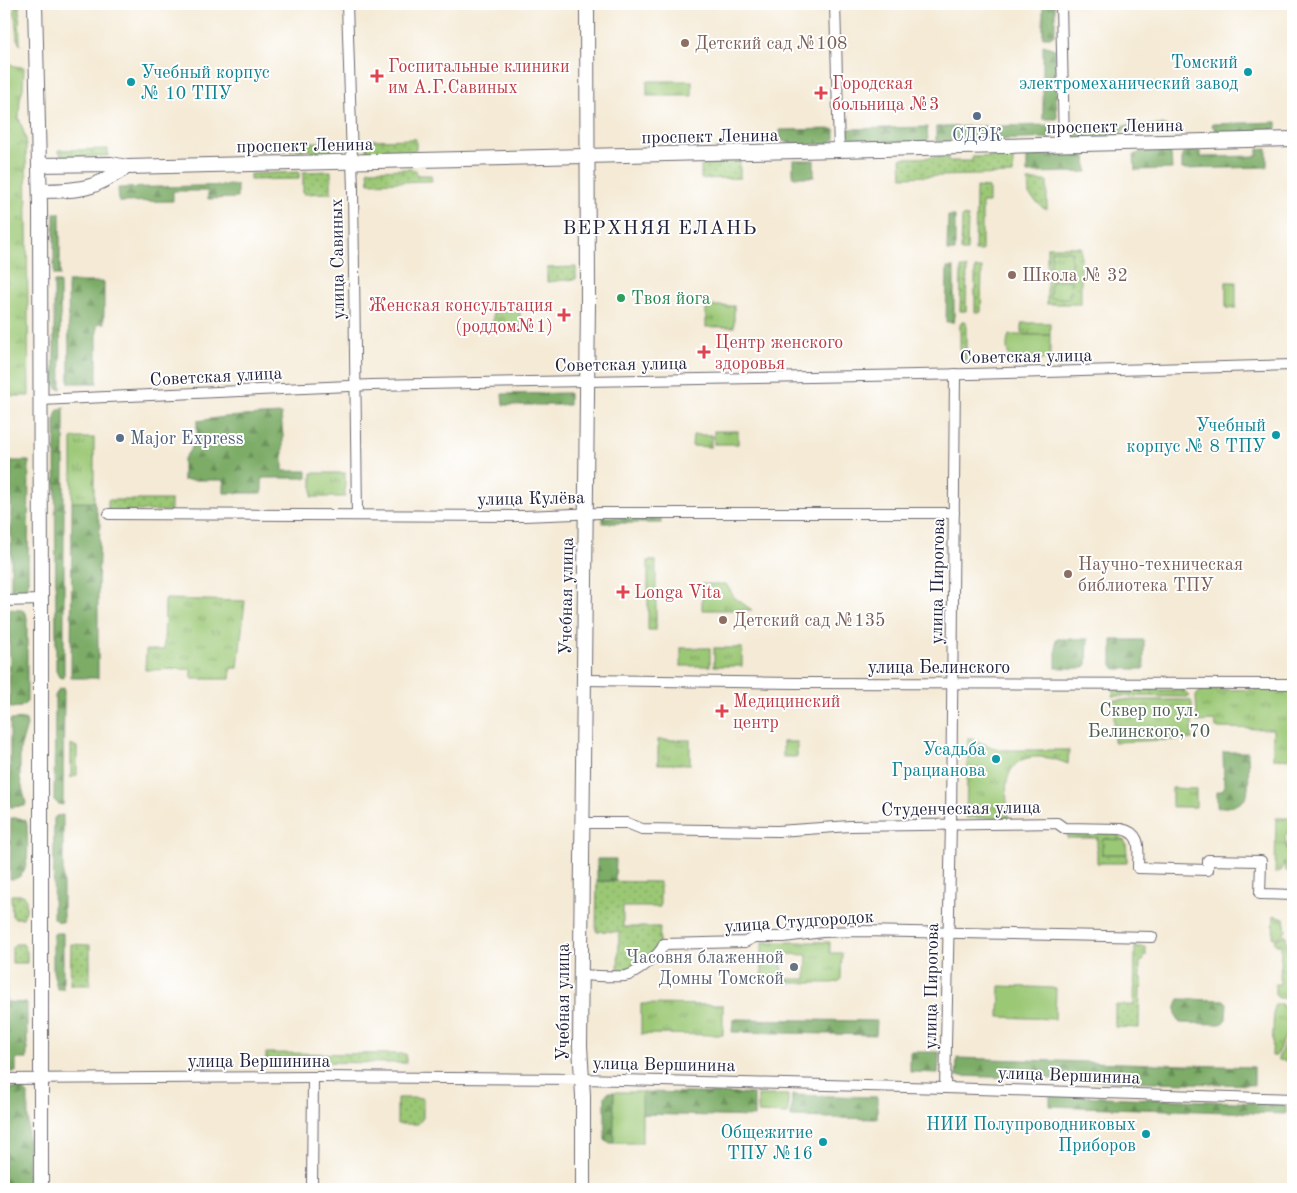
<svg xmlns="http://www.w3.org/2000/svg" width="1297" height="1193" viewBox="0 0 1297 1193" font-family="'Old Standard TT',serif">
  <defs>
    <pattern id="grass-dots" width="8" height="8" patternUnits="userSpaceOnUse" patternTransform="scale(1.25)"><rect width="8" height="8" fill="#9bc875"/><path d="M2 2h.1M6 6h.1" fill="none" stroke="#7ea261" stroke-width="1.8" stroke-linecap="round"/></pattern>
    <pattern id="forest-firs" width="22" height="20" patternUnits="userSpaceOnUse" patternTransform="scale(1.25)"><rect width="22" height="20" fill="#7cac66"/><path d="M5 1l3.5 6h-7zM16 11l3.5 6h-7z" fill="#658c55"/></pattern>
    <pattern id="park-tufts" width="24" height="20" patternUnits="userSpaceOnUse" patternTransform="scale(1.25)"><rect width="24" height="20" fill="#9bc875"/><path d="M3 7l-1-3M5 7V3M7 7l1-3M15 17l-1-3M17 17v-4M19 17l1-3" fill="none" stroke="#7ea261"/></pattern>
  </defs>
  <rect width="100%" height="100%" fill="#fff"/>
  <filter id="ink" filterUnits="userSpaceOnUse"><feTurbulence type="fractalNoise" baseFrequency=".02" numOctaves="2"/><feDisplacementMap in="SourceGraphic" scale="10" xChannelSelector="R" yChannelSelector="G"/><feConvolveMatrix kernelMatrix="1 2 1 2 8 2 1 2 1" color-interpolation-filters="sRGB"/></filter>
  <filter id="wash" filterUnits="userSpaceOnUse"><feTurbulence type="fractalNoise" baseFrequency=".0096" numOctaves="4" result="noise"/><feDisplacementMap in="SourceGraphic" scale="20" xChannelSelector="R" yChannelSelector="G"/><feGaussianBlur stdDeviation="1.12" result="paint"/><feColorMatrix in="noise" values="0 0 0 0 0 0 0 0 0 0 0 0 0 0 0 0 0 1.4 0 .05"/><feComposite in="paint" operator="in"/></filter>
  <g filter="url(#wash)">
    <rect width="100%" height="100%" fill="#f4ead5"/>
    <!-- grass -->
    <g fill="url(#grass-dots)" stroke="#5e7558">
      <path d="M14 4H19L20 45 17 39Z"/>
      <path d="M416 139V149L412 153 367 155V140Z"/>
      <path d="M331 142 332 155 312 156 311 150 259 151V143Z"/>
      <path d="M108 149V156L67 157 61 155 58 150Z"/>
      <path d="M1013 156V174L902 177 901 158 948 157V161H972V157Z"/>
      <path d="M740 161V178L701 179V166L725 162Z"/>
      <path d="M412 169 416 170 417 175H431L432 181 369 183 368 170Z"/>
      <path d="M331 171V193L303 194V172Z"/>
      <path d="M299 172V179L250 180V174Z"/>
      <path d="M1028 181H1047V209L1043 208 1029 195Z"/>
      <path d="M976 187 989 188V203H982V251H975Z"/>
      <path d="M962 216 968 217 967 251H961Z"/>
      <rect x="1047" y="247" width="34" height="57"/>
      <path d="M576 267V279L547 282V268Z"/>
      <path d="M961 268H967L966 311H960Z"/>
      <path d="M975 268H982L981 312H975Z"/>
      <path d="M962 322H966V360H960V325Z"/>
      <rect x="108" y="500" width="63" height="11"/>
      <path d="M1113 690H1184L1189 697 1113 696Z"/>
      <path d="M71 744 77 747V775L71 778Z"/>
      <path d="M1067 832 1118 833 1124 840 1103 839 1102 854H1127V863H1097V838H1067Z"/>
      <path d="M597 881 660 882V907H623V927H660L659 947 637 965 628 971 618 972 619 932 596 931Z"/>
      <path d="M11 895H23L26 897V911L23 918H15L12 916Z"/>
      <path d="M15 944H23L27 952V963H12V947Z"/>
      <path d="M71 944 90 945V985H70Z"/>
      <path d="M1135 947H1146V956H1144L1143 961 1140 962V978H1142V988H1140L1139 1028 1115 1027V1005H1134Z"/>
      <path d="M266 1053 406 1054V1063L266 1062Z"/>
      <path d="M397 1098H423V1118L418 1124H397Z"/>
    </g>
    <!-- forest -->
    <g fill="url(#forest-firs)" stroke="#4f6750">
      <path d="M1043 4H1055V34L1050 37H1043Z"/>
      <path d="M1043 45 1055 49 1057 119H1043Z"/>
      <path d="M1277 122V128L1268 132 1218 134 1211 124Z"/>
      <path d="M1057 125V134L1053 138 996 140V126Z"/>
      <path d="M1166 125V129H1124L1118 138H1075L1070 131 1069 126Z"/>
      <path d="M986 126 987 140 936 142V127Z"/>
      <path d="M927 127 928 142 853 145 845 139V129Z"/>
      <path d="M835 129V139L830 144 793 145 781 140 780 130Z"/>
      <path d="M1258 149H1267V167L1182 169V155L1185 151H1200V157L1258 156Z"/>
      <path d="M1168 151 1171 154 1172 169 1135 170 1134 155 1140 152Z"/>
      <path d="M1086 155 1087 172 1027 173V156Z"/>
      <rect x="793" y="160" width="21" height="17"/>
      <path d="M237 185V198L208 199V191H173V201L119 202 118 188Z"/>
      <rect x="54" y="213" width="6" height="62"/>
      <path d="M948 216H955V251H947Z"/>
      <path d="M947 268H954V322H946Z"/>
      <path d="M54 282H60L61 389 57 388 54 383Z"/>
      <path d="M68 282H104V323L97 324V383H69Z"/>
      <path d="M569 393V405H503L502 394Z"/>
      <path d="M64 407V678L59 677 56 671 55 418 57 411Z"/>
      <path d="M281 414 283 436V471H307V478H262V493H224V480H183V460L197 440V421L224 417Z"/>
      <path d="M11 461H29L28 585 24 592 11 594Z"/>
      <path d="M72 502H94L100 524 98 587V678H71Z"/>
      <rect x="603" y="517" width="58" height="6"/>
      <path d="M9 609 22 610 26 613 27 618V702L21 707 10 708Z"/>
      <path d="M1056 639H1088L1087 664 1084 668H1056Z"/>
      <path d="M1112 640H1144V669H1116L1112 665Z"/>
      <path d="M64 688 63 805 58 804 54 800 55 696 59 689Z"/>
      <path d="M24 719 26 720 27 725 20 750V778L26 803 25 806 10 807V720Z"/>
      <path d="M1223 752H1248C1248 763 1251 794 1244 800 1237 807 1225 807 1217 808V792L1223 790 1224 786Z"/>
      <path d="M63 815V922L56 921 53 918 54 818 56 816Z"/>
      <path d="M11 818H20L26 821 27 825C27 840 33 881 10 879Z"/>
      <path d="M597 859H616L615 881H597Z"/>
      <path d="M55 933H63V989H57L53 971V935Z"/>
      <path d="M6 976V1002L27 1003V1059H16V1072H4V977Z"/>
      <path d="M1179 999 1224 1000 1227 1003 1226 1020 1221 1024 1180 1023C1174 1018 1175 1005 1179 999Z"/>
      <path d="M733 1019 877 1021 876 1035 732 1032Z"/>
      <path d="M910 1052H939L938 1073 910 1072Z"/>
      <path d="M957 1058 1254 1067V1085L956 1076Z"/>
      <path d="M4 1088 23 1089 28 1094V1189H4Z"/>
      <path d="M608 1092H614V1143H608L605 1140V1096Z"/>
      <path d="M642 1092 754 1094V1117L642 1114Z"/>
      <path d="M792 1095 877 1097V1119L791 1117Z"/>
      <path d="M1050 1095 1286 1104V1114L1050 1106Z"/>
    </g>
    <!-- park -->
    <g fill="url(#park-tufts)" stroke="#5e7558" fill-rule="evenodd">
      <path d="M4 55H6C8 65 14 67 24 67L23 88 20 99 19 118 26 139 29 396H6L4 595Z"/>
      <rect x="647" y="81" width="45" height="15"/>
      <path d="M1051 250 1071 251V271H1051Z"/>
      <path d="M1051 280H1071L1070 298H1050Z"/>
      <rect x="1226" y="282" width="10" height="26"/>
      <rect x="493" y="306" width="27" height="23"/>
      <rect x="706" y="306" width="28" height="21"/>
      <rect x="1022" y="323" width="28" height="12"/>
      <rect x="714" y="431" width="24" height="13"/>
      <path d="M693 435H711V447L692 446Z"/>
      <rect x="72" y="438" width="22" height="64"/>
      <rect x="312" y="473" width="33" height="24"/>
      <rect x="648" y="561" width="8" height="69"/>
      <path d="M702 584H726L734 597 752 610H702Z"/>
      <path d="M165 599 245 601 238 668H231L230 679H192L191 669 145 670 146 650H164Z"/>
      <rect x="681" y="648" width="29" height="18"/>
      <rect x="714" y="648" width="28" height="18"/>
      <path d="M1293 689V759L1273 758V729L1216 728 1215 721 1197 722 1196 696 1201 690Z"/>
      <path d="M1114 700H1190L1192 703V739L1114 742Z"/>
      <path d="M968 737 999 750H1069L1068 764C1046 755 1013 749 1007 782 1005 794 1008 807 1009 818H966Z"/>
      <rect x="658" y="740" width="32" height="24"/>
      <rect x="783" y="742" width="14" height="15"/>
      <path d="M1172 788 1196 789V807H1172Z"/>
      <path d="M1276 818H1293V824L1285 837 1287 850 1291 834 1293 830V873L1286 871 1284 862 1282 870 1275 874Z"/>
      <path d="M1102 839 1124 840 1126 844 1127 854H1102Z"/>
      <path d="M1274 915 1284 918 1286 931 1277 938H1273Z"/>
      <path d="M1284 935H1286L1287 952 1293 961V999L1278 998 1275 995V984H1280L1281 945H1276L1274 941Z"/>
      <path d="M762 942H830V953H842L841 979 838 982 831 983H762ZM782 954 807 955 806 979H782Z"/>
      <path d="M641 1004 723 1005V1035L641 1034Z"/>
      <path d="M1277 1004H1282V1007H1292L1293 1005 1292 1023H1287L1288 1031 1276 1056H1272L1274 1006Z"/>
      <path d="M1293 1026V1051L1291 1062 1279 1060 1278 1058Z"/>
    </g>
    <!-- pitch -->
    <g fill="#9bc875" stroke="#5e7558">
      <path d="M1009 335H1050V359L1012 360C1006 354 1006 343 1009 335Z"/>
      <path d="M1000 986 1056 988 1055 1019 999 1017Z"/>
      <rect x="614" y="1092" width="28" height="51"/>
      <path d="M758 1095H788V1114L758 1113Z"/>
    </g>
  </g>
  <g filter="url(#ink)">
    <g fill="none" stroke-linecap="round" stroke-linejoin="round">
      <defs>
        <g id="minor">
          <path d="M347 4 353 190 357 515"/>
          <path d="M835 4 839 151"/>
          <path d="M1061 4 1064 145"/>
          <path d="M40 400 372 385 971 374 1293 365"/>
          <path d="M109 514 524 516 600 513H954"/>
          <path d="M4 601 41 600"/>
          <path d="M584 680 797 683 1293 684"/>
          <path d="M582 823H627L642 829 778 831 850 826 1057 823 1064 828 1121 829C1143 833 1138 850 1138 868L1208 870V860L1261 861 1260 894 1293 895"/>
          <path d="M581 975C595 976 611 977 625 976 635 975 661 954 664 944L745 942 755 937H784L822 932 861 931 1152 937"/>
          <path d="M4 1079 313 1077 582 1079 945 1088 1293 1099"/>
          <path d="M945 1088 951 824 955 374"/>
          <path d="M312 1189 313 1077"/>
        </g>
        <g id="major">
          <path d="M35 4 40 207 41 600V1189"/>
          <path d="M39 165 111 164 127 167 1293 139"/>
          <path d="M40 191C56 191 75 191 91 186 104 182 115 174 127 167"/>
          <path d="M583 1189V1096L580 1046 588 301 587 4"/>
        </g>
      </defs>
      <!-- minor casing -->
      <use href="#minor" stroke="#6c6871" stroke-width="12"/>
      <!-- major casing -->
      <use href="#major" stroke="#6c6871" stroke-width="16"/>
      <!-- minor -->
      <use href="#minor" stroke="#fff" stroke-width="10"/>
      <!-- major -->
      <use href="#major" stroke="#fff" stroke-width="14"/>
    </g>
  </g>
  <!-- markers -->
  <g fill="#8d6e63" stroke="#fff" stroke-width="2">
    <circle cx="685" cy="43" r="5"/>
    <circle cx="1012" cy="275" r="5"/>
    <circle cx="1068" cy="574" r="5"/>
    <circle cx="723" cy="620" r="5"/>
  </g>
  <g fill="#0f9aa8" stroke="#fff" stroke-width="2">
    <circle cx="1248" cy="72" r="5"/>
    <circle cx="131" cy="82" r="5"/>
    <circle cx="1276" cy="435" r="5"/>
    <circle cx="996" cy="759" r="5"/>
    <circle cx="1146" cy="1134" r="5"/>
    <circle cx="823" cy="1142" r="5"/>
  </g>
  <g fill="#e0444e" stroke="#fff" stroke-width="2">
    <path d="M374.5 68.5h5v5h5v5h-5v5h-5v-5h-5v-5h5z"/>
    <path d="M818.5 85.5h5v5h5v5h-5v5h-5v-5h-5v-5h5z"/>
    <path d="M561.5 307.5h5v5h5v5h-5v5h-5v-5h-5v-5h5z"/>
    <path d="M701.5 344.5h5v5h5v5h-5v5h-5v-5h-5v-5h5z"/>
    <path d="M620.5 584.5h5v5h5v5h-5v5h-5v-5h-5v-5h5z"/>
    <path d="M719.5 703.5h5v5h5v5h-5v5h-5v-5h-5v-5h5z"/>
  </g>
  <g fill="#5c6f8a" stroke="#fff" stroke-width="2">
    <circle cx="977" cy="116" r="5"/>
    <circle cx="120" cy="438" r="5"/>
  </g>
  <circle fill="#2e9e5b" stroke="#fff" stroke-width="2" cx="621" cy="298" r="5"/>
  <circle fill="#6b7280" stroke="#fff" stroke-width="2" cx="794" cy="967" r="5"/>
  <g text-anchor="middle" stroke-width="4" stroke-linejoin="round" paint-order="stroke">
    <!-- education labels -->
    <g font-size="18" fill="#785e54" stroke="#fff" text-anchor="start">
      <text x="695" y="49">Детский сад №108</text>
      <text x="1022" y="281">Школа № 32</text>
      <text x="1078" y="570">Научно-техническая<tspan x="1078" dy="21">библиотека ТПУ</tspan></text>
      <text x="733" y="626">Детский сад №135</text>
    </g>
    <!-- culture labels -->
    <g font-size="18" fill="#0d838f" stroke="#fff" text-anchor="end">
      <text x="1238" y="68">Томский<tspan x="1238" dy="21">электромеханический завод</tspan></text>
      <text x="141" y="78" text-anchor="start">Учебный корпус<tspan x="141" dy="21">№ 10 ТПУ</tspan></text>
      <text x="1266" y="431">Учебный<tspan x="1266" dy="21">корпус № 8 ТПУ</tspan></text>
      <text x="986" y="755">Усадьба<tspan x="986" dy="21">Грацианова</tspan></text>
      <text x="1136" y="1130">НИИ Полупроводниковых<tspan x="1136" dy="21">Приборов</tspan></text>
      <text x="813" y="1138">Общежитие<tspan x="813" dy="21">ТПУ №16</tspan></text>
    </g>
    <!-- health labels -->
    <g font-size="18" fill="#be3a42" stroke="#fff" text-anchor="start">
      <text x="388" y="72">Госпитальные клиники<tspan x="388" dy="21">им А.Г.Савиных</tspan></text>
      <text x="832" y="89">Городская<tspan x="832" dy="21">больница №3</tspan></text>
      <text x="553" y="311" text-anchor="end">Женская консультация<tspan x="553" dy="21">(роддом№1)</tspan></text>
      <text x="715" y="348">Центр женского<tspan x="715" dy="21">здоровья</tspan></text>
      <text x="634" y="598">Longa Vita</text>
      <text x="733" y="707">Медицинский<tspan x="733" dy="21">центр</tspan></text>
    </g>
    <!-- street labels -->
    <g font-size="18" fill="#22223b" stroke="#fff">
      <text transform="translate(1115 126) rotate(-1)" y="6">проспект Ленина</text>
      <text transform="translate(710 136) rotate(-1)" y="6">проспект Ленина</text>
      <text transform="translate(305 145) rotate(-1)" y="6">проспект Ленина</text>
      <text transform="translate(337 259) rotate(-91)" y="6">улица Савиных</text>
      <text transform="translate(1026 356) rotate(-1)" y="6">Советская улица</text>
      <text transform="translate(621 364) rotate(-1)" y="6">Советская улица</text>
      <text transform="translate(216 376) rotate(-3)" y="6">Советская улица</text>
      <text transform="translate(531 498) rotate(-1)" y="6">улица Кулёва</text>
      <text transform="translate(937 581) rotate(-89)" y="6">улица Пирогова</text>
      <text transform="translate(566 596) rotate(-89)" y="6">Учебная улица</text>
      <text x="939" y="673">улица Белинского</text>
      <text transform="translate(961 808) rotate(-1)" y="6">Студенческая улица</text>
      <text transform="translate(799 921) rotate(-4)" y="6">улица Студгородок</text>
      <text transform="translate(931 986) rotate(-89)" y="6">улица Пирогова</text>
      <text transform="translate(563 1002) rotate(-90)" y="6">Учебная улица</text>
      <text x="259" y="1067">улица Вершинина</text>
      <text transform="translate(664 1064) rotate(1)" y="6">улица Вершинина</text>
      <text transform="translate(1069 1075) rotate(2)" y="6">улица Вершинина</text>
    </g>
    <!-- service labels -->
    <g font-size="18" fill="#4e5e75" stroke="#fff">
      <text x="977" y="141">СДЭК</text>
      <text x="130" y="444" text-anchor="start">Major Express</text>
    </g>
    <!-- leisure labels -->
    <g font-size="18" fill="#27864d" stroke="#fff" text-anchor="start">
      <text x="631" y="304">Твоя йога</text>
    </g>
    <!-- park labels -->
    <g font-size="18" fill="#4c5c4f" stroke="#fff">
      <text x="1149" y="716">Сквер по ул.<tspan x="1149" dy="21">Белинского, 70</tspan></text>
    </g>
    <!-- worship labels -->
    <g font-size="18" fill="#5b616d" stroke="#fff" text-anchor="end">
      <text x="784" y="963">Часовня блаженной<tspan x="784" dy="21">Домны Томской</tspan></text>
    </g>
    <!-- quarter labels -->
    <g font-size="20" letter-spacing="1" fill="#22223b" stroke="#fff">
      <text x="660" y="234">ВЕРХНЯЯ ЕЛАНЬ</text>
    </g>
  </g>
  <!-- margin -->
  <rect width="1297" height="1193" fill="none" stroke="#fff" stroke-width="20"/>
</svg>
